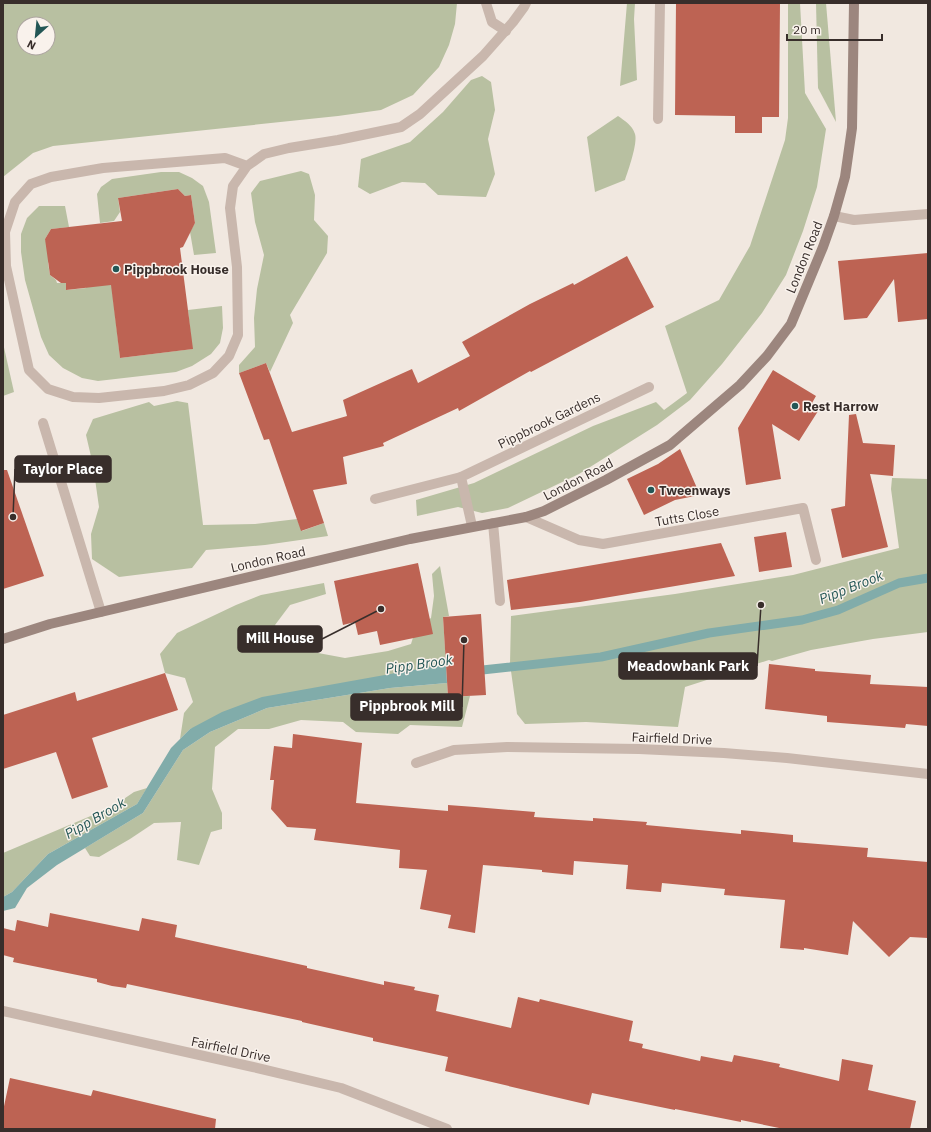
<svg xmlns="http://www.w3.org/2000/svg" width="931" height="1132" viewBox="0 0 931 1132" font-family="'IBM Plex Sans',sans-serif">
  <rect width="100%" height="100%" fill="#f1e8e0"/>
  <!-- green -->
  <g fill="#b8c0a1" fill-rule="evenodd">
    <path d="M3 3H457L455 24 449 45 439 67 413 95 381 110 338 116 53 146 33 153 3 177ZM24 24H48V48H24Z"/>
    <path d="M627 3H635L634 19 637 80 620 86Z"/>
    <path d="M788 3H800L805 93 826 129 817 187 803 231 786 275 762 313 722 364 690 400 657 425 579 474 508 508 482 513 458 507 417 516 416 500 474 483 593 426 656 402 664 410 687 393 665 326 719 300 750 246 785 140 788 118Z"/>
    <path d="M816 3H826L836 122 818 88Z"/>
    <path d="M482 76 491 82 495 110 488 139 495 174 486 197 438 195 425 183 402 182 370 194 358 187 361 159 410 142 443 112 471 80Z"/>
    <path d="M618 116C625 121 632 125 635 134 638 143 628 171 625 180L595 192 587 137Z"/>
    <path d="M301 171 309 174 315 195 314 220 328 236 327 253 290 315 293 323 270 372 266 363 239 373V365L255 347 254 318 257 289 264 255 255 222 251 193 260 181Z"/>
    <path d="M161 172H179L192 178 203 186 209 202 216 253 194 255 190 232 195 223 191 195 185 196 178 189 118 198 120 212 114 221 100 223 97 194 101 187 112 179Z"/>
    <path d="M39 206H65L69 227 51 229 45 239 53 257 48 263 50 275 56 280 57 283H66L67 290 86 288V282L111 279 120 358 192 349 188 310 222 306 223 328 220 343 211 354 192 366 176 372 98 381 82 378 63 368 49 355 41 337 25 280 21 252V234L27 218Z"/>
    <path d="M3 343 14 392 3 396Z"/>
    <path d="M177 401 188 403 203 525 255 524 297 519 302 531 324 523 328 536 265 545 206 550 192 568 119 577 92 559 91 534 99 507 93 465 86 435 93 419 149 402 154 406Z"/>
    <path d="M892 478 928 479V632L873 639 811 650 772 661 769 660 685 687 678 727 586 722 525 724 517 714 510 664 511 616 675 594 793 575 899 548 891 489Z"/>
    <path d="M440 566 449 616 443 617 446 664 363 680 190 729 180 739 184 713 193 702 185 678 165 673 160 654 177 633 236 605 261 595 324 583 326 594 290 605 275 625 286 647 345 658 388 651 411 644 416 628 431 618 434 596 432 574Z"/>
    <path d="M447 683 448 697 470 696 462 727 410 725 398 734 356 732 343 722 301 720 269 729H238L215 747 212 789 222 813V829L211 832 199 865 177 860 181 822 154 823 130 839 99 857 90 856 85 848 143 813 183 750 210 732 267 708 390 688Z"/>
    <path d="M147 788 137 804 48 854 12 892 3 897V853L112 807 134 792Z"/>
  </g>
  <!-- water -->
  <path fill="#81acaa" d="M446 664 447 683 390 688 267 708 210 732 183 750 143 813 57 865 27 888 15 908 3 911V897L12 892 48 854 137 804 171 748 190 729 222 712 262 697Z"/>
  <g fill="none" stroke-linecap="round" stroke-linejoin="round">
    <!-- stream -->
    <path stroke="#81acaa" stroke-width="9" d="M473 671 601 657 709 633 802 620 838 610 899 583 928 578"/>
  </g>
  <!-- building -->
  <g fill="#bd6353">
    <path d="M676 3H780L779 117H762V133H735V116L675 115Z"/>
    <path d="M178 189 185 196 191 195 195 223 183 247 180 248 193 349 120 358 111 285 66 290V283H61L50 275 45 239 51 229 122 221 118 198Z"/>
    <path d="M928 253V319L898 322 894 279 867 318 844 320 838 261Z"/>
    <path d="M627 256 654 307 531 372 530 371 459 411 458 408 383 443 384 446 343 457 347 484 313 490 324 523 301 531 269 439 264 440 239 373 266 363 292 432 347 416 343 400 412 369 418 383 470 356 462 342 530 304 573 283 574 285Z"/>
    <path d="M773 370 816 396 812 403 820 408 799 441 772 424 781 479 746 485 738 428Z"/>
    <path d="M856 414 863 443 895 445 893 476 870 474 888 547 842 558 831 509 845 506 849 415Z"/>
    <path d="M680 449 700 495 675 500 644 515 627 479 658 464Z"/>
    <path d="M3 470H7L44 576 3 589Z"/>
    <path d="M786 532 792 567 759 572 754 537Z"/>
    <path d="M721 543 735 576 580 602 511 610 507 580Z"/>
    <path d="M418 563 433 634 380 645 377 631 358 635 355 622 343 625 334 581Z"/>
    <path d="M481 614 486 695 448 697 443 617Z"/>
    <path d="M769 664 815 669V671L871 675 870 684 928 687V726L906 724 905 728 827 722V716L765 709Z"/>
    <path d="M165 673 178 710 92 738 108 787 72 799 56 752 3 769V715L75 692 77 701Z"/>
    <path d="M293 734 362 743 356 803 448 811V805L475 807 535 812 534 817 593 821V818L647 822 646 825 741 834V830L793 835V842L868 848 867 857 928 862V938L910 937 889 957 853 921 848 955 804 948V950L780 948 785 900 724 895 725 889 662 883 661 892 626 889 628 865 574 861 573 875 542 872V870L483 865 475 933 448 928 451 915 420 909 427 870 399 868 400 850 314 840 316 829 287 827 271 809 274 780H270L274 746 292 748Z"/>
    <path d="M50 913 139 931 142 918 177 925 175 937 307 966V968L384 985V981L415 987 414 990 439 995 436 1011 511 1028 518 997 539 1002 540 999 633 1021 629 1041 643 1044 642 1048 700 1061 701 1056 732 1062 734 1055 780 1064 779 1067 839 1081 842 1059 873 1065 868 1090 916 1101 910 1129H784L741 1120V1122L675 1109V1110L592 1093 589 1105 445 1071 448 1057 373 1041V1038L302 1022V1021L127 984 126 988 112 986 97 982V979L13 962 14 958 3 955V928L15 931 17 920 48 927Z"/>
    <path d="M10 1078 91 1096 93 1090 216 1119 215 1129H3V1111Z"/>
  </g>
  <g fill="none" stroke-linecap="round" stroke-linejoin="round">
    <!-- lane -->
    <g stroke="#c9b7ad" stroke-width="10">
      <path d="M486 3 492 22 506 31"/>
      <path d="M658 119 660 3"/>
      <path d="M247 166 225 158 103 168 51 177 31 184 15 202 5 232 6 266 29 370 48 389 73 397 99 398 164 391 189 385 213 373 229 356 238 335 237 267 230 208 233 186 247 166 264 154 289 148 338 140 401 127 420 114 483 56 513 22 524 7 526 3"/>
      <path d="M43 423 101 612"/>
    </g>
    <!-- street -->
    <g stroke="#c9b7ad" stroke-width="10">
      <path d="M834 216 854 220 928 214"/>
      <path d="M375 499 461 477"/>
      <path d="M526 517 579 540 603 544 803 508 816 560"/>
      <path d="M493 523 500 601"/>
      <path d="M472 526 461 477 649 387"/>
      <path d="M416 763 454 750 507 747 639 749 724 753 787 758 928 774"/>
      <path d="M3 1011 253 1067 341 1088 447 1129"/>
    </g>
    <!-- secondary -->
    <path stroke="#9c867e" stroke-width="10" d="M3 639 50 624 410 539 526 517 544 511 606 480 670 445 740 385 767 356 791 324 823 247 834 216 845 177 852 128 854 3"/>
  </g>
  <!-- markers -->
  <g fill="#235655" stroke="#f9f2ec" stroke-width="1.5">
    <circle cx="116" cy="269" r="4"/>
    <circle cx="795" cy="406" r="4"/>
    <circle cx="651" cy="490" r="4"/>
  </g>
  <g text-anchor="middle" stroke-width="3" stroke-linejoin="round" paint-order="stroke">
    <!-- street labels -->
    <g font-size="13" fill="#382e2b" stroke="#f9f2ec">
      <text transform="translate(804 257) rotate(-68)" y="5">London Road</text>
      <text transform="translate(549 420) rotate(-26)" y="5">Pippbrook Gardens</text>
      <text transform="translate(578 479) rotate(-27)" y="5">London Road</text>
      <text transform="translate(687 516) rotate(-10)" y="5">Tutts Close</text>
      <text transform="translate(268 559) rotate(-13)" y="5">London Road</text>
      <text transform="translate(672 738) rotate(2)" y="5">Fairfield Drive</text>
      <text transform="translate(231 1049) rotate(12)" y="5">Fairfield Drive</text>
    </g>
    <!-- poi labels -->
    <g font-size="13" font-weight="bold" fill="#382e2b" stroke="#f9f2ec" text-anchor="start">
      <text x="124" y="274">Pippbrook House</text>
      <text x="803" y="411">Rest Harrow</text>
      <text x="659" y="495">Tweenways</text>
    </g>
    <!-- water labels -->
    <g font-size="14" font-style="italic" fill="#235655" stroke="#f9f2ec">
      <text transform="translate(851 587) rotate(-22)" y="5">Pipp Brook</text>
      <text transform="translate(419 664) rotate(-8)" y="5">Pipp Brook</text>
      <text transform="translate(95 818) rotate(-30)" y="5">Pipp Brook</text>
    </g>
  </g>
  <!-- callouts -->
  <path fill="none" stroke="#382e2b" stroke-width="1.5" d="M13 517L15 469M381 609L322 639M761 605L757 666M464 640L462 707"/>
  <g fill="#382e2b" stroke="#f9f2ec" stroke-width="1.5">
    <circle cx="13" cy="517" r="4"/>
    <circle cx="381" cy="609" r="4"/>
    <circle cx="761" cy="605" r="4"/>
    <circle cx="464" cy="640" r="4"/>
  </g>
  <g fill="#382e2b" stroke="#382e2b" stroke-width="1.5">
    <rect x="15" y="456" width="96" height="26" rx="4"/>
    <rect x="238" y="626" width="84" height="26" rx="4"/>
    <rect x="619" y="653" width="138" height="26" rx="4"/>
    <rect x="351" y="694" width="111" height="26" rx="4"/>
  </g>
  <g font-size="14" text-anchor="middle" font-weight="bold" fill="#fff">
    <text x="63" y="474">Taylor Place</text>
    <text x="280" y="643">Mill House</text>
    <text x="688" y="671">Meadowbank Park</text>
    <text x="407" y="711">Pippbrook Mill</text>
  </g>
  <!-- border -->
  <rect width="931" height="1132" fill="none" stroke="#382e2b" stroke-width="8"/>
  <!-- north arrow -->
  <g transform="translate(36 36) rotate(207)"><circle r="19" fill="#f9f2ec" stroke="#aca49f"/>
  <path d="M0-3L7 15L0 10L-7 15Z" fill="#235655"/>
  <text y="-6" font-size="11" font-weight="bold" text-anchor="middle" fill="#382e2b">N</text>
  </g>
  <!-- scale -->
  <path d="M787 34v6h95v-6" fill="none" stroke="#382e2b" stroke-width="2"/>
  <text x="793" y="34" font-size="12" fill="#382e2b" stroke="#f9f2ec" stroke-width="3" paint-order="stroke">20 m</text>
</svg>
